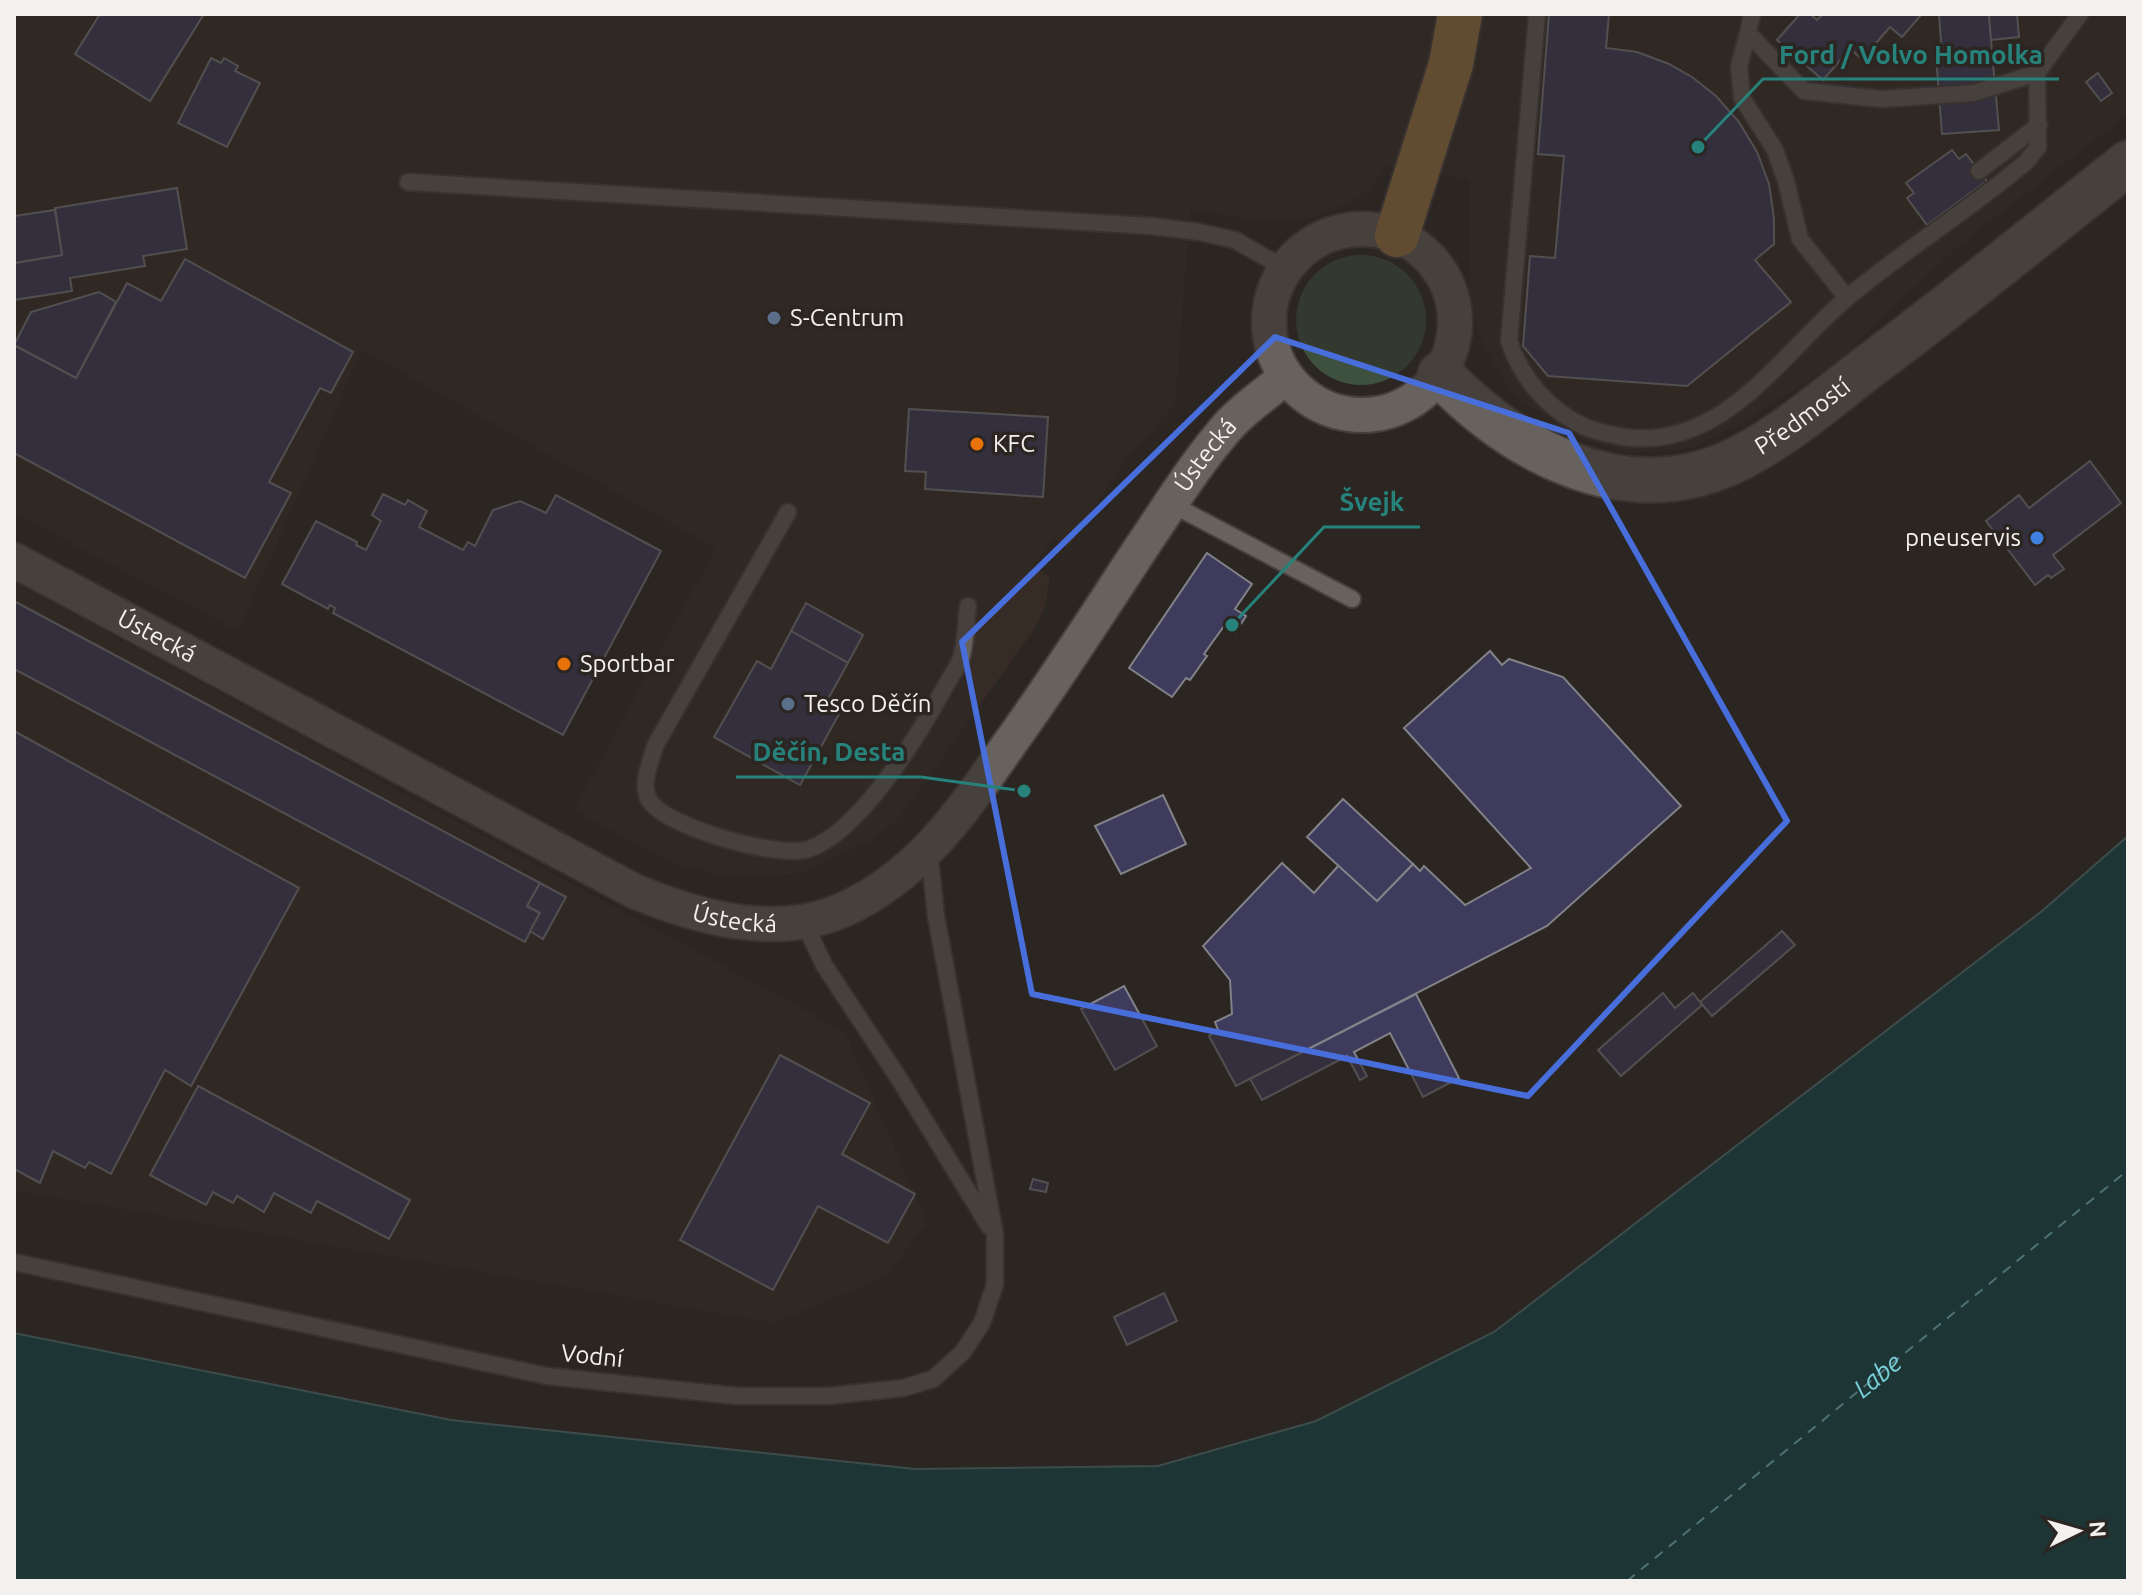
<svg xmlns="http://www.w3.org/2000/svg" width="2142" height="1595" viewBox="0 0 2142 1595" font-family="Ubuntu,sans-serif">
  <rect width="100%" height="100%" fill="#2b2622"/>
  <!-- built -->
  <g fill="#372c25">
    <path d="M14 14H2128V114L1957 247 1835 363 1742 423 1691 448 1629 453 1573 436 1510 392 1479 335 1469 290 1470 180 1386 166 1368 191 1336 209 1307 218 1271 221 1190 210 1175 405 1128 455 1068 548 1053 537 1034 566 1050 577 1045 607 1033 631 898 819 872 840 801 873 753 876 717 874 671 862 574 810 716 548 362 350 238 631 14 513Z"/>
    <path d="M14 582 845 1032 926 1223 888 1275 775 1323 14 1190Z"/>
  </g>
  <!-- green -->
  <circle fill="#3e503e" cx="1361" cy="320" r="65"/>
  <!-- water -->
  <path fill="#0e474c" stroke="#537a7d" stroke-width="2" d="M2128 836V1581H14V1333L451 1420 915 1469 1158 1466 1316 1421 1494 1332 2042 911Z"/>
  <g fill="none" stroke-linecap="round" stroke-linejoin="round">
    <!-- ferry -->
    <path stroke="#77d0d9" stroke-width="2" stroke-dasharray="10 8" stroke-linecap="butt" id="s1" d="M1627 1581 2128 1170"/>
  </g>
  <!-- building -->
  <g fill="#3e3b5c" stroke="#828289" stroke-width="2">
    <path d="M100 14H204L150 101 75 54Z"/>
    <path d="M1549 14H1609L1606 48 1637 52 1669 64 1692 77 1716 96 1739 122 1757 152 1769 184 1774 218V244L1755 260 1791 302 1687 386 1548 376 1523 346 1530 256 1555 258 1564 156 1538 154Z"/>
    <path d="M1800 14H1810L1817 20 1823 14H1922L1902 37 1890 27 1862 59 1850 49 1823 80 1777 40Z"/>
    <path d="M1939 14H1989L1992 52 1942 55Z"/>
    <path d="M1989 14H2017L2019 37 1991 40Z"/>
    <path d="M1992 52 1999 130 1942 134 1936 56Z"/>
    <path d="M211 58 221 63 224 58 238 66 235 71 260 83 227 147 178 123Z"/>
    <path d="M2098 73 2112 93 2101 101 2086 82Z"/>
    <path d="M1952 150 1959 159 1966 154 1987 181 1927 225 1907 198 1914 193 1906 183Z"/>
    <path d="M177 188 187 249 143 256 145 266 70 278 72 291 14 300V263L62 255 55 208Z"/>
    <path d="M55 210 62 255 14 263V216Z"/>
    <path d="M185 259 353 352 331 393 320 388 269 482 291 493 245 578 14 453V345L76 378 127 283 161 301Z"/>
    <path d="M99 292 116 302 76 378 14 345 31 312Z"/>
    <path d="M909 409 1048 417 1043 497 925 489 926 472 905 471Z"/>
    <path d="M2090 461 2121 503 2053 555 2064 569 2051 578 2048 575 2035 585 1986 521 2019 495 2029 508Z"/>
    <path d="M383 494 405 505 408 500 427 511 419 527 463 550 468 542 475 546 493 510 520 501 546 513 556 495 661 551 563 735 333 613 335 608 330 605 328 609 282 584 316 521 357 542 356 545 366 550 381 521 372 515Z"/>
    <path d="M1207 553 1252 584 1235 609 1246 616 1235 633 1224 626 1204 654 1207 656 1190 680 1186 678 1172 697 1129 668Z"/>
    <path d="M14 601 540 883 527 906 540 913 525 942 14 669Z"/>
    <path d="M806 603 863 635 848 663 791 631Z"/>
    <path d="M791 631 848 663 828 699 843 707 800 785 714 737 757 661 771 669Z"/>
    <path d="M1490 651 1502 665 1509 659 1563 677 1681 806 1547 926 1236 1086 1209 1036 1218 1030 1215 1022 1232 1014 1230 980 1203 946 1282 863 1314 893 1339 865 1377 901 1413 864 1420 871 1424 866 1465 905 1531 868 1404 728Z"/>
    <path d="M14 731 299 888 191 1086 165 1070 111 1174 89 1162 85 1168 53 1151 40 1183 14 1169Z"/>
    <path d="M1163 795 1186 844 1121 874 1095 826Z"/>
    <path d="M1343 799 1413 864 1377 901 1307 837Z"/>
    <path d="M540 883 566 897 543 939 530 931 540 913 527 906Z"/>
    <path d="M1782 931 1795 945 1712 1016 1700 1002Z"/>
    <path d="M1124 986 1157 1046 1115 1070 1081 1009Z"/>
    <path d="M1663 993 1675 1008 1693 993 1702 1005 1621 1076 1598 1050Z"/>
    <path d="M1416 994 1459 1078 1423 1097 1390 1033 1354 1052 1367 1076 1360 1080 1347 1056 1262 1100 1250 1079Z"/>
    <path d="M780 1055 870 1103 842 1154 915 1194 888 1243 818 1206 773 1290 680 1240Z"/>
    <path d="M198 1086 410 1200 389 1239 317 1201 311 1213 274 1193 264 1212 237 1196 233 1203 213 1192 206 1205 150 1175Z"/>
    <path d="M1033 1179 1048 1183 1046 1192 1030 1189Z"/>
    <path d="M1164 1293 1177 1321 1127 1345 1114 1317Z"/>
  </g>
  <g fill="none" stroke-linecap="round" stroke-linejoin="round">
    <defs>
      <g id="lane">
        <path d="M1537 14 1509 341C1521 378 1548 409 1583 426 1596 432 1610 434 1624 437 1723 451 1781 354 1847 298 1905 249 1970 210 2027 161L2038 147 2037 73"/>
        <path d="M1752 14 1748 33 1804 91 1881 99 1974 93 2037 73 2080 14"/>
        <path d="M1748 33 1739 66 1742 98 1775 150 1786 181 1800 239 1847 298"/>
        <path d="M1979 171 2039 125"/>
        <path d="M408 182 1151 226 1199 232 1235 240 1284 268"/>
        <path d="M1171 504 1352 599"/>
        <path d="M788 512 655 746C651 762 640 784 649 800 665 827 778 859 809 849 861 831 919 734 945 687 950 677 959 666 962 655 966 639 966 622 968 606"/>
        <path d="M803 920 824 965 898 1077 989 1226"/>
        <path d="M14 1262 547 1376 737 1396H828L903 1388 933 1379 963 1352 982 1323 995 1284V1235L936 916 929 851"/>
      </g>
      <g id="street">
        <circle cx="1362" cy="322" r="93"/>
        <path id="s2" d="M14 560 634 891C699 918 777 940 845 909 922 873 963 810 1010 743 1057 678 1100 610 1145 542 1172 502 1198 460 1230 424 1246 407 1268 392 1286 377"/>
      </g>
      <g id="secondary">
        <path id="s3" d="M1440 374C1513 450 1621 510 1727 464 1781 440 1828 397 1876 361 1962 297 2044 229 2128 163"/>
      </g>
      <path id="primary" d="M1397 235 1451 64 1460 14"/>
    </defs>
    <!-- lane casing -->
    <use href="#lane" stroke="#45403e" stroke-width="20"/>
    <!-- street casing -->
    <use href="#street" stroke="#45403e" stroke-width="38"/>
    <!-- secondary casing -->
    <use href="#secondary" stroke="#45403e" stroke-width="48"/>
    <!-- primary casing -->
    <use href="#primary" stroke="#45403e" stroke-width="48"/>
    <!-- lane -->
    <use href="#lane" stroke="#68625e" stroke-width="16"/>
    <!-- street -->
    <use href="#street" stroke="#68625e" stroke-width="34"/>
    <!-- secondary -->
    <use href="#secondary" stroke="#68625e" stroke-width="44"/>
    <!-- primary -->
    <use href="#primary" stroke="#a37a45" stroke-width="44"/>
  </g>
  <!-- marked area -->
  <path d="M0 0H2142V1595H0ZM1275 337 1569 433 1787 821 1528 1096 1032 994 962 642Z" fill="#2b2622" fill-opacity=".55" fill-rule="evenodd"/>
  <path fill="none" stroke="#486edc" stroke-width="6" stroke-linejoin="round" d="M1275 337 1569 433 1787 821 1528 1096 1032 994 962 642Z"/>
  <!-- markers -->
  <g fill="#5c6f8a" stroke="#2b2622" stroke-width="3">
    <circle cx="774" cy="318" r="8"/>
    <circle cx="788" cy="704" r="8"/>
  </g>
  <g fill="#e8710a" stroke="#2b2622" stroke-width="3">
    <circle cx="977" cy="444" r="8"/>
    <circle cx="564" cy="664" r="8"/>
  </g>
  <circle fill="#3f7fe0" stroke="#2b2622" stroke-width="3" cx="2037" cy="538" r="8"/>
  <g text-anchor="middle" stroke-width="7" stroke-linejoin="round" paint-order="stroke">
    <!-- poi labels -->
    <g font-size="24" fill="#f4f0ee" stroke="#2b2622" text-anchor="start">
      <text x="790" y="326">S-Centrum</text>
      <text x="993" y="452">KFC</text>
      <text x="2021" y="546" text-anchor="end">pneuservis</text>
      <text x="580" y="672">Sportbar</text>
      <text x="804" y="712">Tesco Děčín</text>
    </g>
    <!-- street labels -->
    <g font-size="24" fill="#f4f0ee" stroke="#2b2622">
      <text dy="8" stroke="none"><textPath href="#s3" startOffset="410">Předmostí</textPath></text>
      <text dy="8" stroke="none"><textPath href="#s2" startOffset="1506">Ústecká</textPath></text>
      <text dy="8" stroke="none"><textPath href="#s2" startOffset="162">Ústecká</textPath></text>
      <text dy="8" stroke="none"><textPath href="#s2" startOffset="808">Ústecká</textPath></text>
      <text transform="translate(592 1356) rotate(6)" y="8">Vodní</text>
    </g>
    <!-- water labels -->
    <g font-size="26" font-style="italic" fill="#77d0d9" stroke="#2b2622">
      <text dy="9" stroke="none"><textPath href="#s1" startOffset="324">Labe</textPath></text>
    </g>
  </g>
  <!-- callouts -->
  <path fill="none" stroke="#26827b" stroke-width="3" d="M1698 147L1763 79H2059M1232 625L1324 527H1420M1024 791L921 777H736"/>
  <g fill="#26827b" stroke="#2b2622" stroke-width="3">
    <circle cx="1698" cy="147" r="8"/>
    <circle cx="1232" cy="625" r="8"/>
    <circle cx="1024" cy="791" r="8"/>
  </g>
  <g font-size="26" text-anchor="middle" font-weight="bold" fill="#26827b" stroke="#2b2622" stroke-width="7" stroke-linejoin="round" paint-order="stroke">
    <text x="1911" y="64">Ford / Volvo Homolka</text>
    <text x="1372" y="511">Švejk</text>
    <text x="829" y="761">Děčín, Desta</text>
  </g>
  <!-- border -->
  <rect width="2142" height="1595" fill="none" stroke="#f4f0ee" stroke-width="32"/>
  <!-- north arrow -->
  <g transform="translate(2078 1531) rotate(85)" stroke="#2b2622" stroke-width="6" paint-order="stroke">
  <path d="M0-6L14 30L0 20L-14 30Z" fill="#f4f0ee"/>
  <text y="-12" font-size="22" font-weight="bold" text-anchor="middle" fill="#f4f0ee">N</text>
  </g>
</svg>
